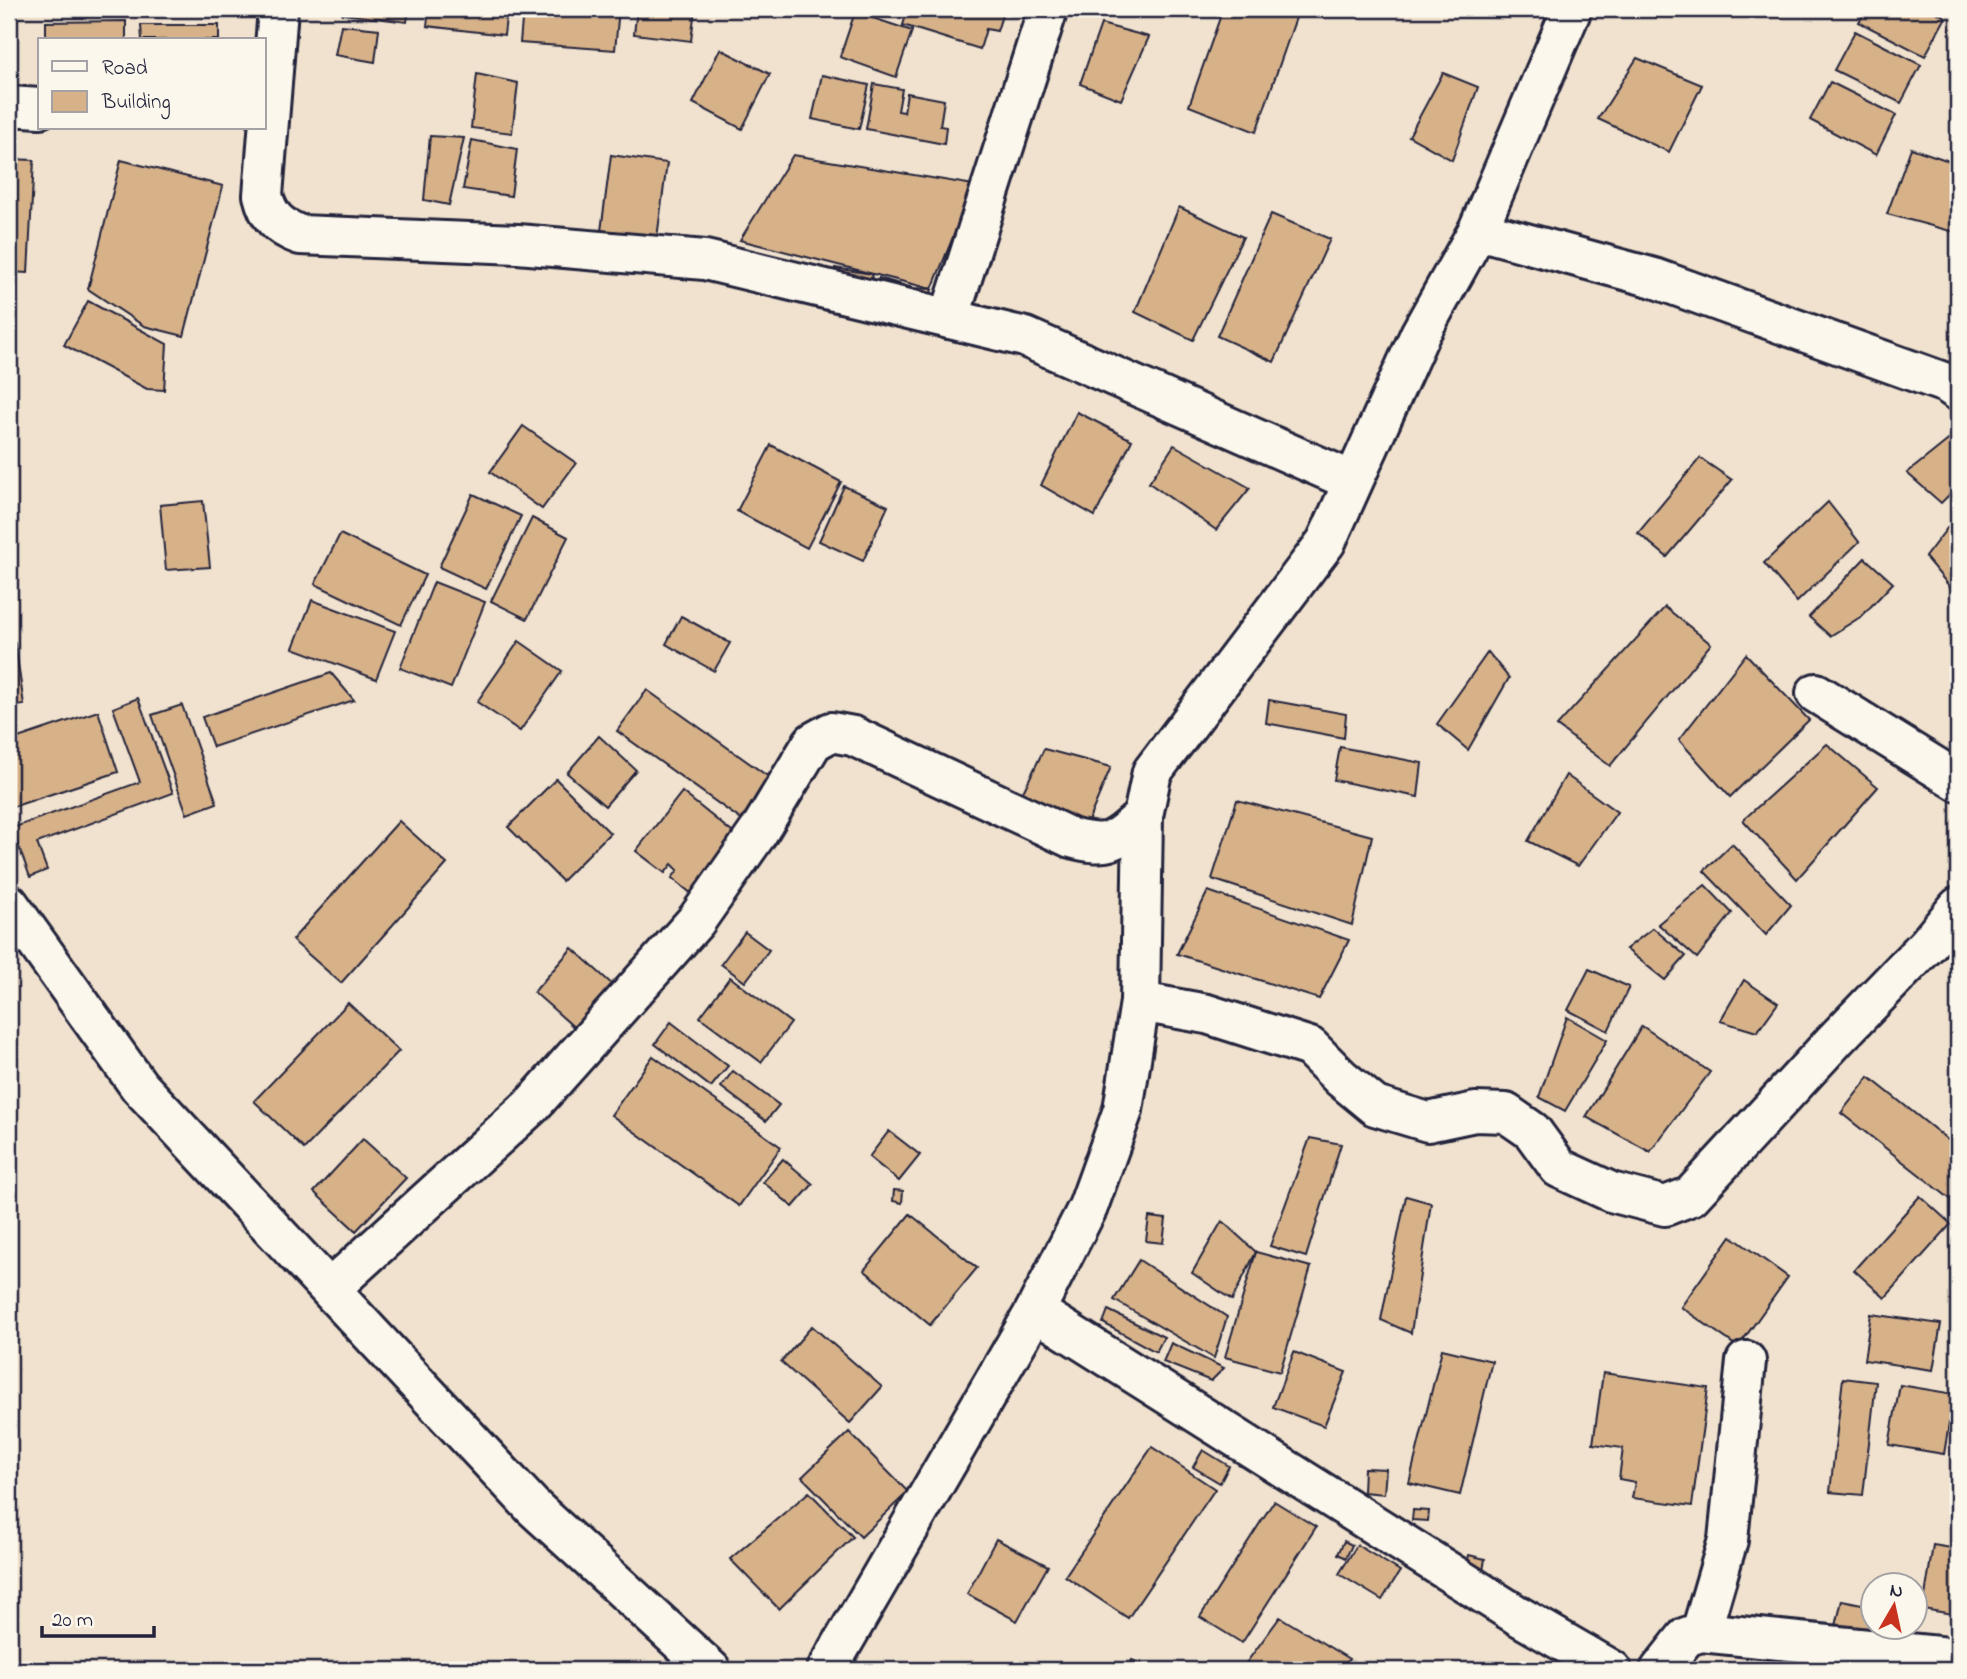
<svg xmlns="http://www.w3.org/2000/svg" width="1967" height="1679" viewBox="0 0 1967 1679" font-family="'Indie Flower',sans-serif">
  <rect width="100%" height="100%" fill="#f0e2ce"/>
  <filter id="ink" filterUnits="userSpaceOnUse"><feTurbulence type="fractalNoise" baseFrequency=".0143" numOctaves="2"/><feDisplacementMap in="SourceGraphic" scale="14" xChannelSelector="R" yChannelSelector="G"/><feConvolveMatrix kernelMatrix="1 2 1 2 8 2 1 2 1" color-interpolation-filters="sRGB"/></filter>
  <g filter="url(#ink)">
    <!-- building -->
    <g fill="#d7b289" stroke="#22223b" stroke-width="2">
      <path d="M9 9H38V11L9 10Z"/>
      <path d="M343 9H409L407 22 342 14Z"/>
      <path d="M429 9H507L504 35 427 26Z"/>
      <path d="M523 9H619L615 50 520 43Z"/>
      <path d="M637 9H695L691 41 634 34Z"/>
      <path d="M908 9H1004L997 31 986 29 980 49 903 25Z"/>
      <path d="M1223 9H1299L1256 132 1189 106Z"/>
      <path d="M1866 9H1930L1946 17 1925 56 1859 22Z"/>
      <path d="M855 12 912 31 896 77 840 57Z"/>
      <path d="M126 21V40H46V22Z"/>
      <path d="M1101 24 1149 37 1121 100 1080 84Z"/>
      <path d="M141 25H219V40H142Z"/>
      <path d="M341 25 379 29 375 62 335 55Z"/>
      <path d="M1855 31 1921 65 1901 103 1834 70Z"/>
      <path d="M720 49 770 74 742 129 693 103Z"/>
      <path d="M1637 58 1702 85 1669 152 1598 119Z"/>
      <path d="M1443 73 1478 87 1452 160 1409 136Z"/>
      <path d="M477 74 518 83 512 133 471 128Z"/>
      <path d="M822 75 869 85 859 129 812 119Z"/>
      <path d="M1830 82 1896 115 1876 155 1810 120Z"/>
      <path d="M874 84 902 89 898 111 904 112 907 93 944 100 940 126 946 127 944 144 866 129Z"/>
      <path d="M430 136 464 138 449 205 424 200Z"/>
      <path d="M472 140 517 149 511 196 463 189Z"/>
      <path d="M1911 148 1958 164V233L1887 214Z"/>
      <path d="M611 155 667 163 657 238 601 231Z"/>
      <path d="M793 155 974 185 932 289 740 240Z"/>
      <path d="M9 159 34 160 28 273 9 272Z"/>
      <path d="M121 160 223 186 184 336 144 326 88 289Z"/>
      <path d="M1179 207 1243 237 1193 340 1135 312Z"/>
      <path d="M1271 214 1330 239 1274 362 1217 336Z"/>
      <path d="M835 268 872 274 869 293 832 287Z"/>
      <path d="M879 278 913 288 932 289 928 307 875 297Z"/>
      <path d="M88 301 167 344 164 390 147 389 64 345Z"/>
      <path d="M1077 412 1132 440 1095 516 1041 485Z"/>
      <path d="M523 426 576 463 542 509 490 472Z"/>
      <path d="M1957 433 1958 486 1941 503 1907 473Z"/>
      <path d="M771 445 841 482 807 548 737 511Z"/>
      <path d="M1174 445 1250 488 1216 530 1149 483Z"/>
      <path d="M1700 458 1732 480 1667 557 1638 533Z"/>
      <path d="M844 486 888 506 863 561 819 541Z"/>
      <path d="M473 494 521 516 486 589 439 567Z"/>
      <path d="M203 501 210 567 166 570 160 505Z"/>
      <path d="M1828 502 1859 542 1797 602 1764 563Z"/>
      <path d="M532 518 568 537 527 619 491 601Z"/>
      <path d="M1951 523 1958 527V579L1950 587 1925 557Z"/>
      <path d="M340 534 425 575 401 625 315 584Z"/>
      <path d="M1865 558 1893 583 1862 616 1830 636 1809 617Z"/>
      <path d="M434 582 485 602 451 688 400 668Z"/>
      <path d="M312 600 395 631 376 679 293 648Z"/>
      <path d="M1665 607 1711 644 1610 766 1557 726Z"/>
      <path d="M681 616 730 643 714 671 666 644Z"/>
      <path d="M519 641 562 671 520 731 477 702Z"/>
      <path d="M15 643 24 705 9 707V644Z"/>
      <path d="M1488 652 1509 678 1468 750 1437 724Z"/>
      <path d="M1746 654 1809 720 1730 797 1679 740Z"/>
      <path d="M331 673 354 700 213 747 202 717Z"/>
      <path d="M647 690 773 780 743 821 617 731Z"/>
      <path d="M138 698 173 793 37 843 47 870 30 877 12 828 140 782 113 708Z"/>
      <path d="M1269 700 1346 714 1344 738 1266 723Z"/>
      <path d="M182 705 217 803 187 814 152 715Z"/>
      <path d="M98 711 118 772 9 808V741Z"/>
      <path d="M599 736 636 770 605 806 567 773Z"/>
      <path d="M1827 744 1878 787 1797 879 1743 820Z"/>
      <path d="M1340 747 1422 763 1418 797 1334 780Z"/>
      <path d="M1044 749 1111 767 1087 824 1022 794Z"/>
      <path d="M1566 775 1617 812 1578 866 1528 841Z"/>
      <path d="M556 779 610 833 562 881 508 827Z"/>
      <path d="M682 792 743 841 697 898 672 878 678 870 672 864 665 873 636 851Z"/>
      <path d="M1237 800 1372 836 1352 925 1212 879Z"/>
      <path d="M399 821 447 864 341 983 292 940Z"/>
      <path d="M1732 844 1791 905 1766 935 1704 871Z"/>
      <path d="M1705 885 1732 913 1697 958 1658 924Z"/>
      <path d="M1208 891 1349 940 1319 999 1177 954Z"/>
      <path d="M1653 928 1686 956 1665 980 1626 949Z"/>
      <path d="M745 932 769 950 745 982 721 964Z"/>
      <path d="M572 948 614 986 576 1029 534 992Z"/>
      <path d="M1589 969 1629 987 1608 1031 1568 1010Z"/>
      <path d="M730 977 791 1023 761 1062 700 1017Z"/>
      <path d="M1744 980 1778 1003 1757 1032 1720 1021Z"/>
      <path d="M348 1003 399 1051 304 1149 254 1101Z"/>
      <path d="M1567 1017 1607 1040 1565 1111 1539 1097Z"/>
      <path d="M671 1022 728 1066 711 1087 655 1044Z"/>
      <path d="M1642 1026 1710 1072 1650 1152 1586 1117Z"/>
      <path d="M653 1056 781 1147 739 1206 611 1115Z"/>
      <path d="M733 1071 779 1105 766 1121 721 1087Z"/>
      <path d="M1869 1077 1958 1148V1205L1841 1113Z"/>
      <path d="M889 1131 920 1155 899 1181 869 1157Z"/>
      <path d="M1310 1138 1341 1144 1306 1257 1270 1246Z"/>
      <path d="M363 1139 406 1178 356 1231 314 1192Z"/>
      <path d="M783 1159 813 1184 793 1207 763 1182Z"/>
      <path d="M894 1190 903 1191 902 1203 893 1201Z"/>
      <path d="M1406 1196 1431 1203 1411 1333 1381 1320Z"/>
      <path d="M1920 1196 1951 1224 1885 1298 1854 1270Z"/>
      <path d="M910 1214 977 1268 930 1325 864 1270Z"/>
      <path d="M1149 1217 1166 1219 1163 1243 1146 1241Z"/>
      <path d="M1222 1221 1256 1252 1232 1300 1192 1273Z"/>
      <path d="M1731 1236 1788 1277 1738 1347 1681 1307Z"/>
      <path d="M1256 1252 1311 1267 1280 1372 1225 1357Z"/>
      <path d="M1139 1260 1227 1317 1214 1358 1114 1300Z"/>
      <path d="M1108 1310 1164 1337 1156 1352 1103 1323Z"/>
      <path d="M1871 1314 1941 1324 1933 1370 1864 1360Z"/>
      <path d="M812 1326 882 1387 850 1423 781 1362Z"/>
      <path d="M1171 1343 1224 1368 1211 1381 1163 1362Z"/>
      <path d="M1442 1349 1492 1361 1460 1495 1409 1483Z"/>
      <path d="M1294 1352 1346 1372 1324 1426 1273 1407Z"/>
      <path d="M1603 1373 1708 1388 1692 1506 1632 1498 1635 1482 1619 1479 1623 1448 1593 1444Z"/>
      <path d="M1843 1378 1876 1382 1863 1495 1830 1492Z"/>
      <path d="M1900 1385 1954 1394 1944 1454 1889 1445Z"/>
      <path d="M849 1432 908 1492 861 1537 802 1477Z"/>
      <path d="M1152 1447 1215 1489 1128 1618 1065 1576Z"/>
      <path d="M1203 1450 1229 1466 1220 1483 1193 1467Z"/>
      <path d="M1364 1468 1386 1469 1384 1494 1363 1492Z"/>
      <path d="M809 1492 853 1537 779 1609 730 1559Z"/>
      <path d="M1274 1501 1316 1527 1242 1643 1200 1617Z"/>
      <path d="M1413 1510 1429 1511 1428 1521 1412 1520Z"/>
      <path d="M996 1539 1048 1566 1017 1621 967 1594Z"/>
      <path d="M1344 1541 1352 1545 1346 1558 1338 1554Z"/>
      <path d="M1357 1545 1400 1571 1382 1600 1339 1574Z"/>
      <path d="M1933 1545 1958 1549V1615L1923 1609Z"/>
      <path d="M1469 1555 1485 1559 1483 1571 1466 1567Z"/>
      <path d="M1842 1600 1872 1606V1626H1895L1892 1638 1836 1626Z"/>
      <path d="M1280 1617 1349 1659 1341 1670H1241Z"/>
      <path d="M1132 1660 1155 1670H1127Z"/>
    </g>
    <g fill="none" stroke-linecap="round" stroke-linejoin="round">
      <defs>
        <g id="minor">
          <path d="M278 9 263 195C268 217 279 227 300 235L518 244 705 260 1025 337 1352 481"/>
          <path d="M9 106 40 108"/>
          <path d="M1478 230 1654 278 1946 383 1958 391"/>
          <path d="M949 319 1048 9"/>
          <path d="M1816 693 1958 781"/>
          <path d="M9 904 139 1086 533 1507 711 1670"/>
          <path d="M1140 1002 1207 1014 1310 1047 1341 1078 1375 1106 1428 1122 1475 1112 1506 1113 1532 1131 1559 1168 1611 1192 1665 1206 1691 1196 1835 1040 1928 944 1958 907"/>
          <path d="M330 1289 531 1106 696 921 759 831 813 742 831 732 853 736 1071 838C1109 848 1115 842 1143 816"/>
          <path d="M1035 1311 1517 1615 1612 1670"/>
          <path d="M1701 1632 1728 1540 1746 1361"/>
          <path d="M827 1670 1035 1311 1088 1207 1123 1110 1140 1002 1143 816 1152 772 1326 542 1420 334 1478 230 1572 9"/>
          <path d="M1660 1670 1686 1637 1701 1632 1958 1658"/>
        </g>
      </defs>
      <!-- minor casing -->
      <use href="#minor" stroke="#22223b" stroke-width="44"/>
      <!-- minor -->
      <use href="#minor" stroke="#fbf7ec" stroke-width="38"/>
    </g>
  </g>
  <!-- margin -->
  <rect width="1967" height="1679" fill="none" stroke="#fbf7ec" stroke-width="35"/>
  <rect x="18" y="18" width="1932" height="1644" fill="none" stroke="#22223b" stroke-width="2.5" filter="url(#ink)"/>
  <!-- legend -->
  <rect x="38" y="38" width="228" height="91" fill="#fbf7ec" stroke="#a4a2a5" stroke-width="2"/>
  <rect x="52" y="61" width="35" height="10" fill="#fbf7ec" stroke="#a4a2a5" stroke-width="2"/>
  <text x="102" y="74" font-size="21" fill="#22223b">Road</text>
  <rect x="52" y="91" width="35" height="21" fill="#d7b289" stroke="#a4a2a5" stroke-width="2"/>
  <text x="102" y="108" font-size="21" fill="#22223b">Building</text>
  <!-- north arrow -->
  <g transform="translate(1894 1606) rotate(9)"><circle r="33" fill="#fbf7ec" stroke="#a4a2a5" stroke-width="2"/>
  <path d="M0-5L12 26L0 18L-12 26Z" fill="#c8321e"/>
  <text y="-10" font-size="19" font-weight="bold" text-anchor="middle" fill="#22223b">N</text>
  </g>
  <!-- scale -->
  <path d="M42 1626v10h112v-10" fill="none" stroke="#22223b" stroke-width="3.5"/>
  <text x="52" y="1626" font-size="21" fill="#22223b" stroke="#fbf7ec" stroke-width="5" paint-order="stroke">20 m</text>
</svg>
